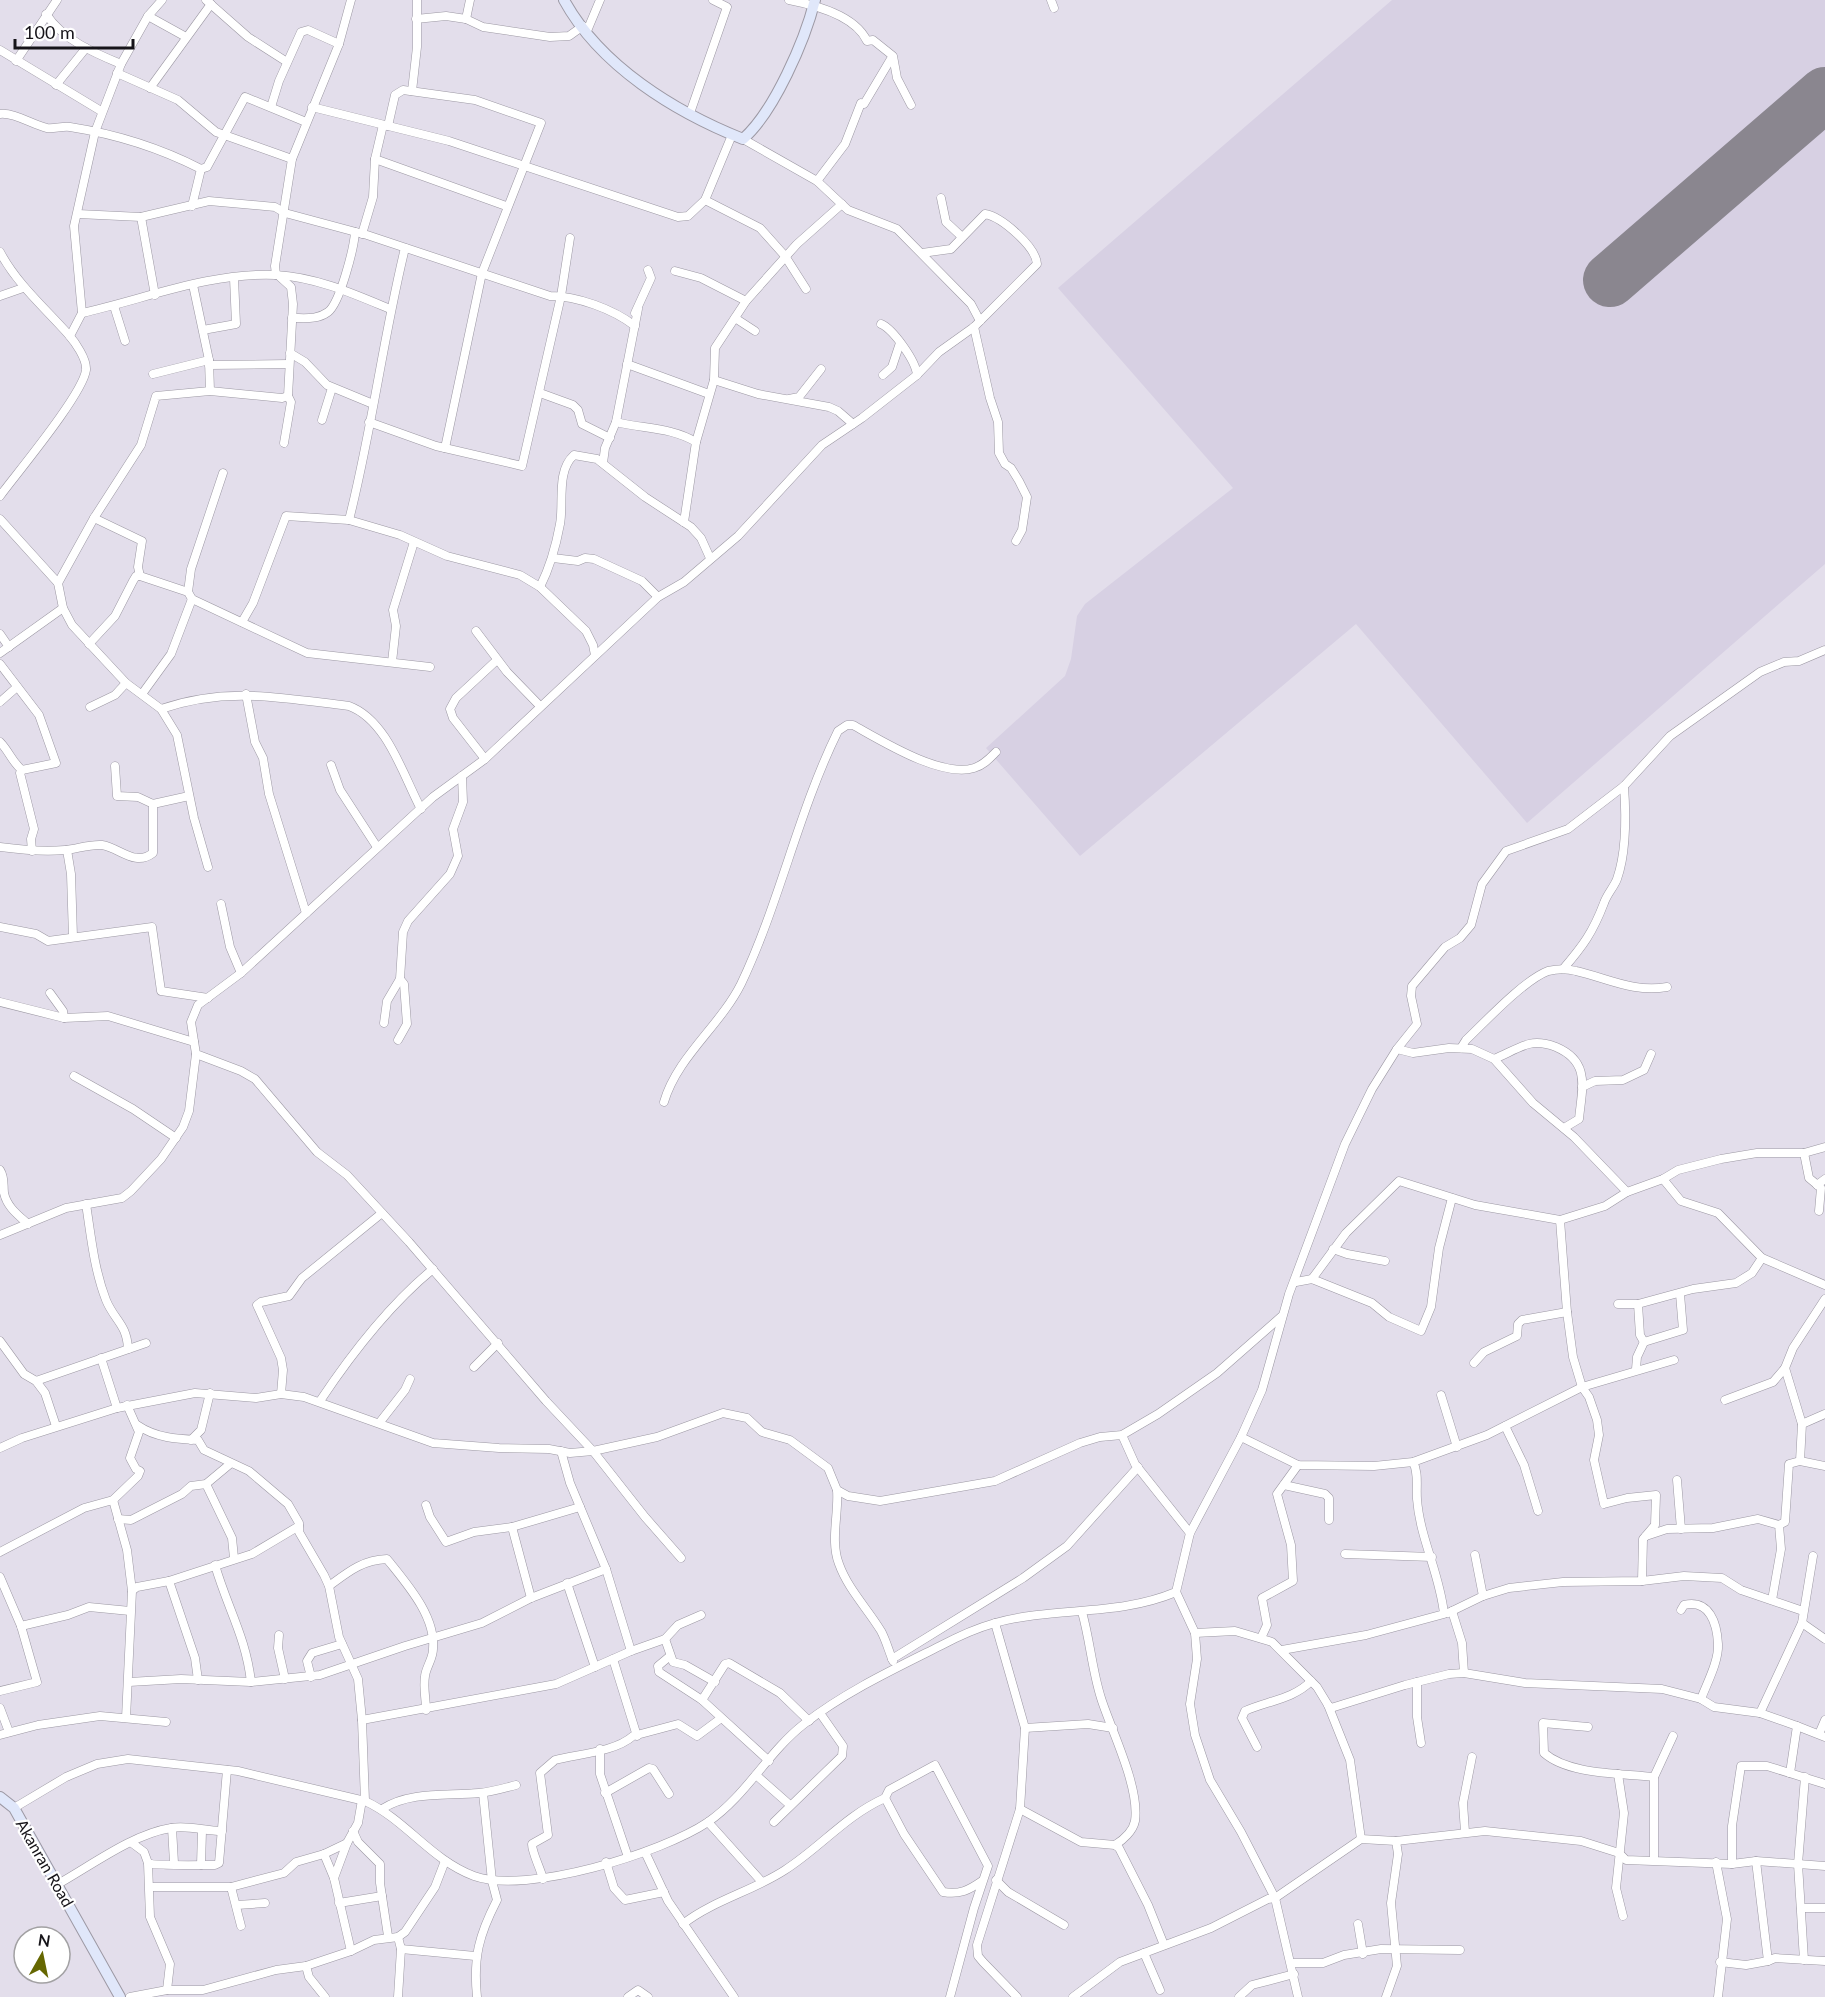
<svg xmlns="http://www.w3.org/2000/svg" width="1825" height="1997" viewBox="0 0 1825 1997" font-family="Lato,sans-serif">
  <rect width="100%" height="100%" fill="#e3deeb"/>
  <!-- built -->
  <path fill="#d7d0e3" d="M1392 0H1825V564L1527 823 1356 624 1080 856 986 748 1065 676 1071 659 1077 616 1085 604 1233 488 1058 288Z"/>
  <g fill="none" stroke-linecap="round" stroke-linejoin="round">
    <!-- runway -->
    <path stroke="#8a868f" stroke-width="54" d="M1610 280 1825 94"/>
    <defs>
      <g id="street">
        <path d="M206 0 248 37 287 62"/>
        <path d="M789 0C815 5 855 15 867 41L873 40 893 56 897 78 911 105"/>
        <path d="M1051 0 1054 8"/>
        <path d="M46 14C62 39 94 53 121 64"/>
        <path d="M148 16 186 37"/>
        <path d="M416 19 446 16 466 19 483 27 550 37 569 36 583 26"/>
        <path d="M466 19 470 0"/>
        <path d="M587 31 600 0"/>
        <path d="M0 50 101 111"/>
        <path d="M16 61 57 0"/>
        <path d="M117 73 178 100 216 132 292 159"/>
        <path d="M56 85 86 48"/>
        <path d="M150 88 211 4"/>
        <path d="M412 91 417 47V0"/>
        <path d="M271 107 279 81 301 32 308 30 339 44"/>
        <path d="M312 107 449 141 678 217 688 216 705 200 732 135"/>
        <path d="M690 113 727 7 713 0"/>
        <path d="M0 114C14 112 33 125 47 128 54 129 62 126 70 127 115 134 160 148 201 169"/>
        <path d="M388 126 395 95 403 90 475 100 541 123 482 273 445 448"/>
        <path d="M743 139 817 181 848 210 897 229 971 304 980 321"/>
        <path d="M375 159 506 206"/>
        <path d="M817 181 845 144 861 103 864 104 892 57"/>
        <path d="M941 198 946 222 961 236"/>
        <path d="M705 200 760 228 785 256 806 289"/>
        <path d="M192 206 201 169 207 167 245 97 306 122"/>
        <path d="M78 214 141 217 209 201 275 207 285 213 367 235 550 296C577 296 613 309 635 326"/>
        <path d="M141 217 155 295"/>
        <path d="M362 234 373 197 375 159 383 125"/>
        <path d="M0 252C17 284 44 307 68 334 75 342 87 359 86 370 83 394 17 473 0 496"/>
        <path d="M675 271 701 278 746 301"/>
        <path d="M276 275 275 266 292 159 339 44 351 0"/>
        <path d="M280 277 291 287 293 304 288 396 291 402 284 443"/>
        <path d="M193 285 209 360 210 391"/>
        <path d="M0 296 23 288"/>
        <path d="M114 306 125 341"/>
        <path d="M82 313C145 299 210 272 276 275 316 277 354 294 390 309"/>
        <path d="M635 313 651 278 648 270"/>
        <path d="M292 318C305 318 317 320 328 312 340 303 354 248 355 232"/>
        <path d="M735 318 755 331"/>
        <path d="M881 324C893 329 916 361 917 375"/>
        <path d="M974 327 990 398 998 422 999 453 1005 464 1011 468 1019 481 1027 497 1022 530 1016 541"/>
        <path d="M203 330 236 324 234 278"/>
        <path d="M70 336 82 313 74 226 95 132 121 64 148 16 162 0"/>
        <path d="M290 353 305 362 327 385 373 404"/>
        <path d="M627 364 709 394"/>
        <path d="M209 365 289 364"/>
        <path d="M153 374 209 360"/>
        <path d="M883 375 892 367 900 343"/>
        <path d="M714 380 758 394 829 407 838 411 853 424"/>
        <path d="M540 393 573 405 578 410 582 424 610 438"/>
        <path d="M789 399 799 397 821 369"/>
        <path d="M322 420 332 388"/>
        <path d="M369 422 436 446 522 466 561 296 570 238"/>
        <path d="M616 422C644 429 671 427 696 442"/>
        <path d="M603 463 605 448 616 422 638 309"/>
        <path d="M94 518 142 541 138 567 140 576"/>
        <path d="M0 519 58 583 63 608 72 625 126 683 161 709 177 735 194 818 208 867"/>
        <path d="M349 520C372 430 383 338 405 248"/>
        <path d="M684 522 696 442 714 380 715 348 746 301 797 244 842 204"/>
        <path d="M553 558 578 561 585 558 594 559 642 581 658 597"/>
        <path d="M58 583 94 518 141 445 156 396 210 391 282 398 288 396"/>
        <path d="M540 587C550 567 556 546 560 524 564 503 556 471 574 455L597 459 645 497 691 527 701 538 710 558"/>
        <path d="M188 592 191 569 223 473"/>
        <path d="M242 622 253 603 286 516 349 520 400 535 447 556 520 575 540 587 586 631 593 645 595 655"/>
        <path d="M476 631 507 672 540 706"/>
        <path d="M0 634 9 647"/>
        <path d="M89 644 115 616 133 581 136 576H140L188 592 192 599 307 653 430 667"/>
        <path d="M0 653 63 608"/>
        <path d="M392 662 396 626 393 610 414 542"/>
        <path d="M0 664 39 715 56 763 22 770"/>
        <path d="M142 694 171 654 192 599"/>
        <path d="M246 694 255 742 263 758 269 794 306 913"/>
        <path d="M0 702 17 687"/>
        <path d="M90 707 115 695 126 683"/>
        <path d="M161 709C227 686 281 698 349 706 387 720 403 775 421 809"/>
        <path d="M0 742C9 751 12 762 22 770L20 773 34 829 31 839 32 851"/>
        <path d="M485 759 453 718 450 709 456 698 497 660"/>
        <path d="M331 765 340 790 377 847"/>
        <path d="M115 766 117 796 138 797 153 804 189 796"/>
        <path d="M0 847C22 850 43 852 65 850 77 849 89 844 102 845 120 848 135 867 153 853V804"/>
        <path d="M67 850 71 874 73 937"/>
        <path d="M221 904 230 947 241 973"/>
        <path d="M0 927 36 934 48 941 152 927 161 991 208 998"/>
        <path d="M1563 969C1583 946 1593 932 1604 903 1607 894 1614 887 1617 879 1627 851 1626 814 1624 786"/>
        <path d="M50 993 63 1011 64 1018"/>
        <path d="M0 1002 64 1018 108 1016 194 1042"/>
        <path d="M384 1023 387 1001 400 979 403 932 408 921 450 874 458 856 453 829 463 802 462 776"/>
        <path d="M398 1040 407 1024 404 984 400 979"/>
        <path d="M1461 1048 1466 1040C1485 1022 1524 980 1548 971 1557 969 1568 969 1576 971 1607 978 1634 993 1667 987"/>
        <path d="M1397 1049 1417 1024 1411 996 1412 986 1445 947 1460 938 1471 925 1482 884 1506 851 1568 829 1624 786 1670 736 1760 672 1784 662 1799 661 1825 650"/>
        <path d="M1494 1059C1505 1055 1517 1047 1529 1044 1537 1042 1548 1044 1556 1047 1591 1062 1582 1088 1579 1119L1564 1128"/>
        <path d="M74 1076 133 1109 176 1138"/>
        <path d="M1582 1087 1595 1081 1623 1080 1644 1070 1651 1054"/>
        <path d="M664 1102C677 1057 720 1026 741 984 780 902 798 812 838 731L847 725H853C882 741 941 778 974 768 984 765 990 758 996 752"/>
        <path d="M1804 1153 1809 1178 1821 1188 1819 1211"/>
        <path d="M0 1170C5 1178 3 1184 4 1193 7 1207 18 1215 28 1224"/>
        <path d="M1663 1179 1681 1201 1718 1213 1762 1258 1825 1285"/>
        <path d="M1817 1185 1825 1179"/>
        <path d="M86 1204C91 1236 94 1269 106 1300 114 1320 127 1324 128 1349"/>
        <path d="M1560 1220 1567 1312 1573 1357 1582 1387 1589 1397 1597 1420 1599 1435 1594 1460 1604 1504 1627 1498 1656 1495 1655 1525 1643 1539 1642 1581"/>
        <path d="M0 1235 66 1208 122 1198 131 1191 161 1159 183 1127 189 1111 196 1054"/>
        <path d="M1333 1249 1347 1254 1385 1261"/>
        <path d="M1312 1279 1346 1233 1399 1181 1475 1205 1560 1220 1605 1206 1627 1192"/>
        <path d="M1296 1282 1312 1279 1372 1303 1389 1317 1421 1331 1431 1307 1439 1248 1452 1198"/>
        <path d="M1618 1304H1638L1693 1289 1736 1283 1752 1273 1762 1258"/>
        <path d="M1638 1304 1640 1335 1644 1342"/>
        <path d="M0 1341 24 1374 36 1381 45 1393 56 1426"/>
        <path d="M101 1358 117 1408"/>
        <path d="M1474 1363 1484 1352 1517 1336 1518 1324 1522 1320 1567 1312"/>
        <path d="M474 1367 498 1343"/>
        <path d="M1636 1369 1637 1357 1644 1342 1683 1330 1680 1294"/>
        <path d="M36 1381 146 1343"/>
        <path d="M281 1394 283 1370 281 1358 257 1305 261 1302 289 1296 302 1278 382 1213"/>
        <path d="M1441 1395 1457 1447"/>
        <path d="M1725 1400 1773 1382 1785 1368"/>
        <path d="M320 1401C352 1353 388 1306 433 1269"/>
        <path d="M380 1422 405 1390 410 1379"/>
        <path d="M1802 1424 1785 1368 1793 1348 1825 1299"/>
        <path d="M137 1425C156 1438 177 1439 198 1440L204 1450 249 1471 288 1504 299 1523V1532L324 1575 329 1586 339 1637 358 1679 362 1720 365 1801"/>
        <path d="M1505 1426 1524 1465 1538 1511"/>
        <path d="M1122 1435 1135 1464 1190 1533"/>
        <path d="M1241 1437 1298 1465 1374 1466 1413 1462 1487 1435 1582 1387 1674 1360"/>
        <path d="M191 1440 201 1430 210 1393"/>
        <path d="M0 1448 22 1438 117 1408 195 1393 256 1398 281 1394 304 1397 433 1443 499 1448 549 1449 570 1453 593 1451 657 1437 723 1413 747 1418 762 1432 790 1440 828 1468 837 1490 848 1496 880 1501 995 1481 1080 1443 1100 1437 1122 1435 1158 1414 1217 1373 1282 1316"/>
        <path d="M561 1451 570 1483 606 1569 631 1651"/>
        <path d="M1800 1461 1802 1424 1825 1414"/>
        <path d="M1677 1480 1681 1529"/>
        <path d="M206 1484 232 1538 234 1558"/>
        <path d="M1284 1485 1325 1494 1329 1498V1520"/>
        <path d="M837 1490C839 1513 830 1541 839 1564 848 1589 867 1608 881 1631 886 1640 889 1652 893 1661"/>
        <path d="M113 1500 127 1550 132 1591 126 1718"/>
        <path d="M426 1505 430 1517 446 1542 474 1532 512 1527 580 1507"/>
        <path d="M118 1519 131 1520 182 1494 191 1486 206 1484 230 1464"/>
        <path d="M1779 1525 1785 1522 1789 1464 1800 1461 1825 1466"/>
        <path d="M512 1527 531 1598"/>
        <path d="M1646 1536 1667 1529 1713 1528 1758 1519 1779 1525 1781 1549 1772 1600"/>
        <path d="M0 1552 84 1508 113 1500 138 1476 140 1471 136 1469 130 1458 139 1432 127 1405"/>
        <path d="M1345 1554 1432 1557"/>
        <path d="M1475 1555 1483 1596"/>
        <path d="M681 1558 645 1517 593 1451 546 1401 409 1242 347 1175 317 1152 255 1079 241 1071 196 1054 191 1022 198 1005 241 973 433 797 485 759 658 597 684 582 738 536 822 445 862 418 917 375 939 352 974 327 1037 264C1036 247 1002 217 985 214L951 249 922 253"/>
        <path d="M215 1565C227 1607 246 1637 251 1682"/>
        <path d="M0 1577 21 1626 37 1682 0 1691"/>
        <path d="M169 1581 195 1658 198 1680"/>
        <path d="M567 1583 595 1667"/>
        <path d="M329 1586C348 1572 362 1560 387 1559 406 1583 436 1616 433 1649 433 1659 426 1667 425 1676 423 1687 426 1699 426 1710"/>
        <path d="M132 1591 137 1587 169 1581 252 1554 299 1526"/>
        <path d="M1176 1592 1195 1633 1197 1659 1190 1704 1195 1735 1210 1780 1241 1832 1275 1898 1298 1997"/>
        <path d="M1681 1610 1684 1605C1710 1599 1717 1624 1718 1644 1719 1661 1707 1683 1701 1699"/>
        <path d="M1452 1611 1483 1596 1509 1588 1563 1582 1642 1581 1684 1576 1722 1578 1741 1590 1803 1611"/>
        <path d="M1082 1612C1090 1640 1092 1670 1101 1698 1111 1730 1140 1787 1135 1821 1133 1831 1123 1840 1115 1845"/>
        <path d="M1448 1613 1452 1611 1462 1643 1464 1673"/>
        <path d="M995 1623 1025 1728 1020 1809 977 1945 978 1956 983 1962 1017 1997"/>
        <path d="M1802 1623 1825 1639"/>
        <path d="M21 1626 68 1615 89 1607 130 1611"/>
        <path d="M1195 1633 1235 1631 1272 1642 1317 1687 1328 1705 1350 1760 1361 1839"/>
        <path d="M279 1635 278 1648 285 1679"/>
        <path d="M1261 1638 1267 1625 1262 1598 1293 1581 1291 1545 1277 1494 1298 1465"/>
        <path d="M665 1639 673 1662 685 1665 715 1682"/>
        <path d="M1282 1650 1366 1635 1444 1614C1440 1574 1420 1539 1417 1499 1416 1486 1419 1473 1413 1462"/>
        <path d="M670 1656 658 1666 659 1672 702 1700 769 1761"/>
        <path d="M613 1659 637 1736"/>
        <path d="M892 1659 1023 1578 1067 1546 1138 1467"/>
        <path d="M311 1677 307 1661 312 1653 342 1644"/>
        <path d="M129 1682 181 1679 251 1682 320 1675 405 1646 482 1623 531 1598 606 1569"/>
        <path d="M1417 1682V1717L1421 1743"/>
        <path d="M702 1700 725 1664 729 1663 780 1693 809 1721"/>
        <path d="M1328 1705 1331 1708 1405 1685 1449 1674 1464 1673 1525 1683 1662 1689 1701 1699 1714 1707 1760 1713 1802 1623 1813 1556"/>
        <path d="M0 1708 9 1732"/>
        <path d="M1760 1713 1797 1726 1790 1773"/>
        <path d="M362 1720 556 1684 631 1651 665 1639 678 1625 701 1615"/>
        <path d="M1797 1726 1825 1737"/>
        <path d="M1588 1727 1543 1723 1544 1753C1569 1775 1621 1773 1654 1777"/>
        <path d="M1025 1728 1088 1724 1113 1728"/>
        <path d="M1819 1734 1825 1720"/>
        <path d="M0 1735 38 1725 100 1716 166 1722"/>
        <path d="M1257 1747 1242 1718 1245 1711C1267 1701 1294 1699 1311 1681"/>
        <path d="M600 1749V1774L628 1857"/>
        <path d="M1618 1774 1624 1813 1616 1888 1623 1916"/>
        <path d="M756 1775 790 1805"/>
        <path d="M605 1793 649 1768 653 1769 669 1794"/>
        <path d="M885 1798 904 1834 943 1892C960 1895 969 1890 982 1881"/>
        <path d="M14 1808 66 1777 97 1764 128 1759 238 1771 365 1801C406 1820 431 1860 474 1876 526 1895 662 1853 708 1822 746 1796 768 1752 804 1724 845 1692 894 1669 940 1646 957 1637 977 1628 995 1623 1056 1606 1116 1617 1176 1592L1190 1533 1241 1437 1262 1390 1289 1294 1345 1144 1372 1089 1397 1049 1413 1053 1449 1048 1472 1049 1494 1059 1533 1103 1574 1137 1627 1192 1663 1179 1678 1170 1721 1159 1757 1153H1804L1825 1147"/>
        <path d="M382 1809C410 1791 447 1796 479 1793 492 1792 504 1788 516 1785"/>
        <path d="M1020 1809 1081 1842 1115 1845 1119 1848 1148 1905 1164 1945"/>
        <path d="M708 1822 762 1882"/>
        <path d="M774 1822 842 1756 843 1746 820 1713"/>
        <path d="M172 1828 174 1863"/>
        <path d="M353 1831 358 1842 380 1864V1883L388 1936"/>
        <path d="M1465 1832 1463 1803 1472 1757"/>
        <path d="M132 1843 144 1852 148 1863 150 1917 170 1964 167 1990"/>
        <path d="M645 1852 668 1901 734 1997"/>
        <path d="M324 1854 334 1878 351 1951"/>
        <path d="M1654 1860V1777L1673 1736"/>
        <path d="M1756 1861 1768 1961 1775 1958 1825 1961"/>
        <path d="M606 1862 614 1888 625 1900 664 1892"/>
        <path d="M1716 1862 1727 1919 1718 1997"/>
        <path d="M148 1863C153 1866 205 1865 215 1865L219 1863 227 1770"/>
        <path d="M1732 1864V1826L1741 1766H1767L1825 1784"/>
        <path d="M201 1865 202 1831"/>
        <path d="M334 1878 347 1843 358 1823 362 1800"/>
        <path d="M543 1879C540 1867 532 1853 532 1844L548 1835 540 1773 555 1760C578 1754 615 1752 633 1736L678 1724 697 1736 720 1719"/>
        <path d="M996 1880 1008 1892 1064 1925"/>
        <path d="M58 1884C92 1865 133 1834 171 1828 189 1825 204 1831 222 1831"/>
        <path d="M151 1887H231L284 1873 296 1862 324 1854 347 1843"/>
        <path d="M231 1887 241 1926"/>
        <path d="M339 1903 382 1896"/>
        <path d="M237 1905 265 1903"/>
        <path d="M1801 1908H1825"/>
        <path d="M683 1924C714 1900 753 1891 785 1870 821 1847 845 1816 885 1798L889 1790 935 1765 988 1866 974 1908 950 1997"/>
        <path d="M1358 1924 1363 1954"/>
        <path d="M401 1949 475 1956"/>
        <path d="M1144 1953 1160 1990"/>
        <path d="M1804 1960 1798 1864 1805 1777"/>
        <path d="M1720 1962 1746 1965 1768 1961"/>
        <path d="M1291 1963H1323L1344 1955 1381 1949 1460 1950"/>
        <path d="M306 1966 309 1977 325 1997"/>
        <path d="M130 1997 167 1990H203L276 1970 306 1966 351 1951 374 1940 398 1937 405 1932 435 1887 445 1861"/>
        <path d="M398 1997 401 1949 398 1937"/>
        <path d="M477 1997C473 1957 479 1935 497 1900L492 1881 483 1793"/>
        <path d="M628 1997 638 1990 648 1997"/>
        <path d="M1073 1997 1120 1962 1211 1928 1268 1899 1275 1898 1361 1839 1396 1841 1485 1831 1581 1841 1619 1853 1626 1860 1732 1864 1756 1861 1825 1866"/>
        <path d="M1239 1997 1252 1985 1294 1974"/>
        <path d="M1386 1997 1397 1966 1391 1903 1398 1854 1396 1841"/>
      </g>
      <g id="secondary">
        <path d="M564 0C600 66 675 112 743 139 774 112 805 40 815 0"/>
        <path d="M0 1797 14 1808 120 1997"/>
      </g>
    </defs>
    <!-- street casing -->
    <use href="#street" stroke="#9c98a3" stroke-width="9"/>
    <!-- secondary casing -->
    <use href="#secondary" stroke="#9c98a3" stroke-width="12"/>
    <!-- street -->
    <use href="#street" stroke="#fff" stroke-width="8"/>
    <!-- secondary -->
    <use href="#secondary" stroke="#e0e7fa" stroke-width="10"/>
  </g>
  <g text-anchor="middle" stroke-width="4.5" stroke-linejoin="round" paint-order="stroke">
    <!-- street labels -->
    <g font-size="16" fill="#161419" stroke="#fff">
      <text transform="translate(45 1863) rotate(60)" y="6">Akanran Road</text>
    </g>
  </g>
  <!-- north arrow -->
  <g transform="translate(42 1955) rotate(9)"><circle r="28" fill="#ffffff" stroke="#a2a1a3" stroke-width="1.5"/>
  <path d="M0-4.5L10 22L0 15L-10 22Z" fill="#656701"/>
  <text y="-9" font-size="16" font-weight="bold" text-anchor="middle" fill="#161419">N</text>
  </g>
  <!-- scale -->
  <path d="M15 39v9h118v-9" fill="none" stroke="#161419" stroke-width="3"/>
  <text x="24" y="39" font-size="18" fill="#161419" stroke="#ffffff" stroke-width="4.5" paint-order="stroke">100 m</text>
</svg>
